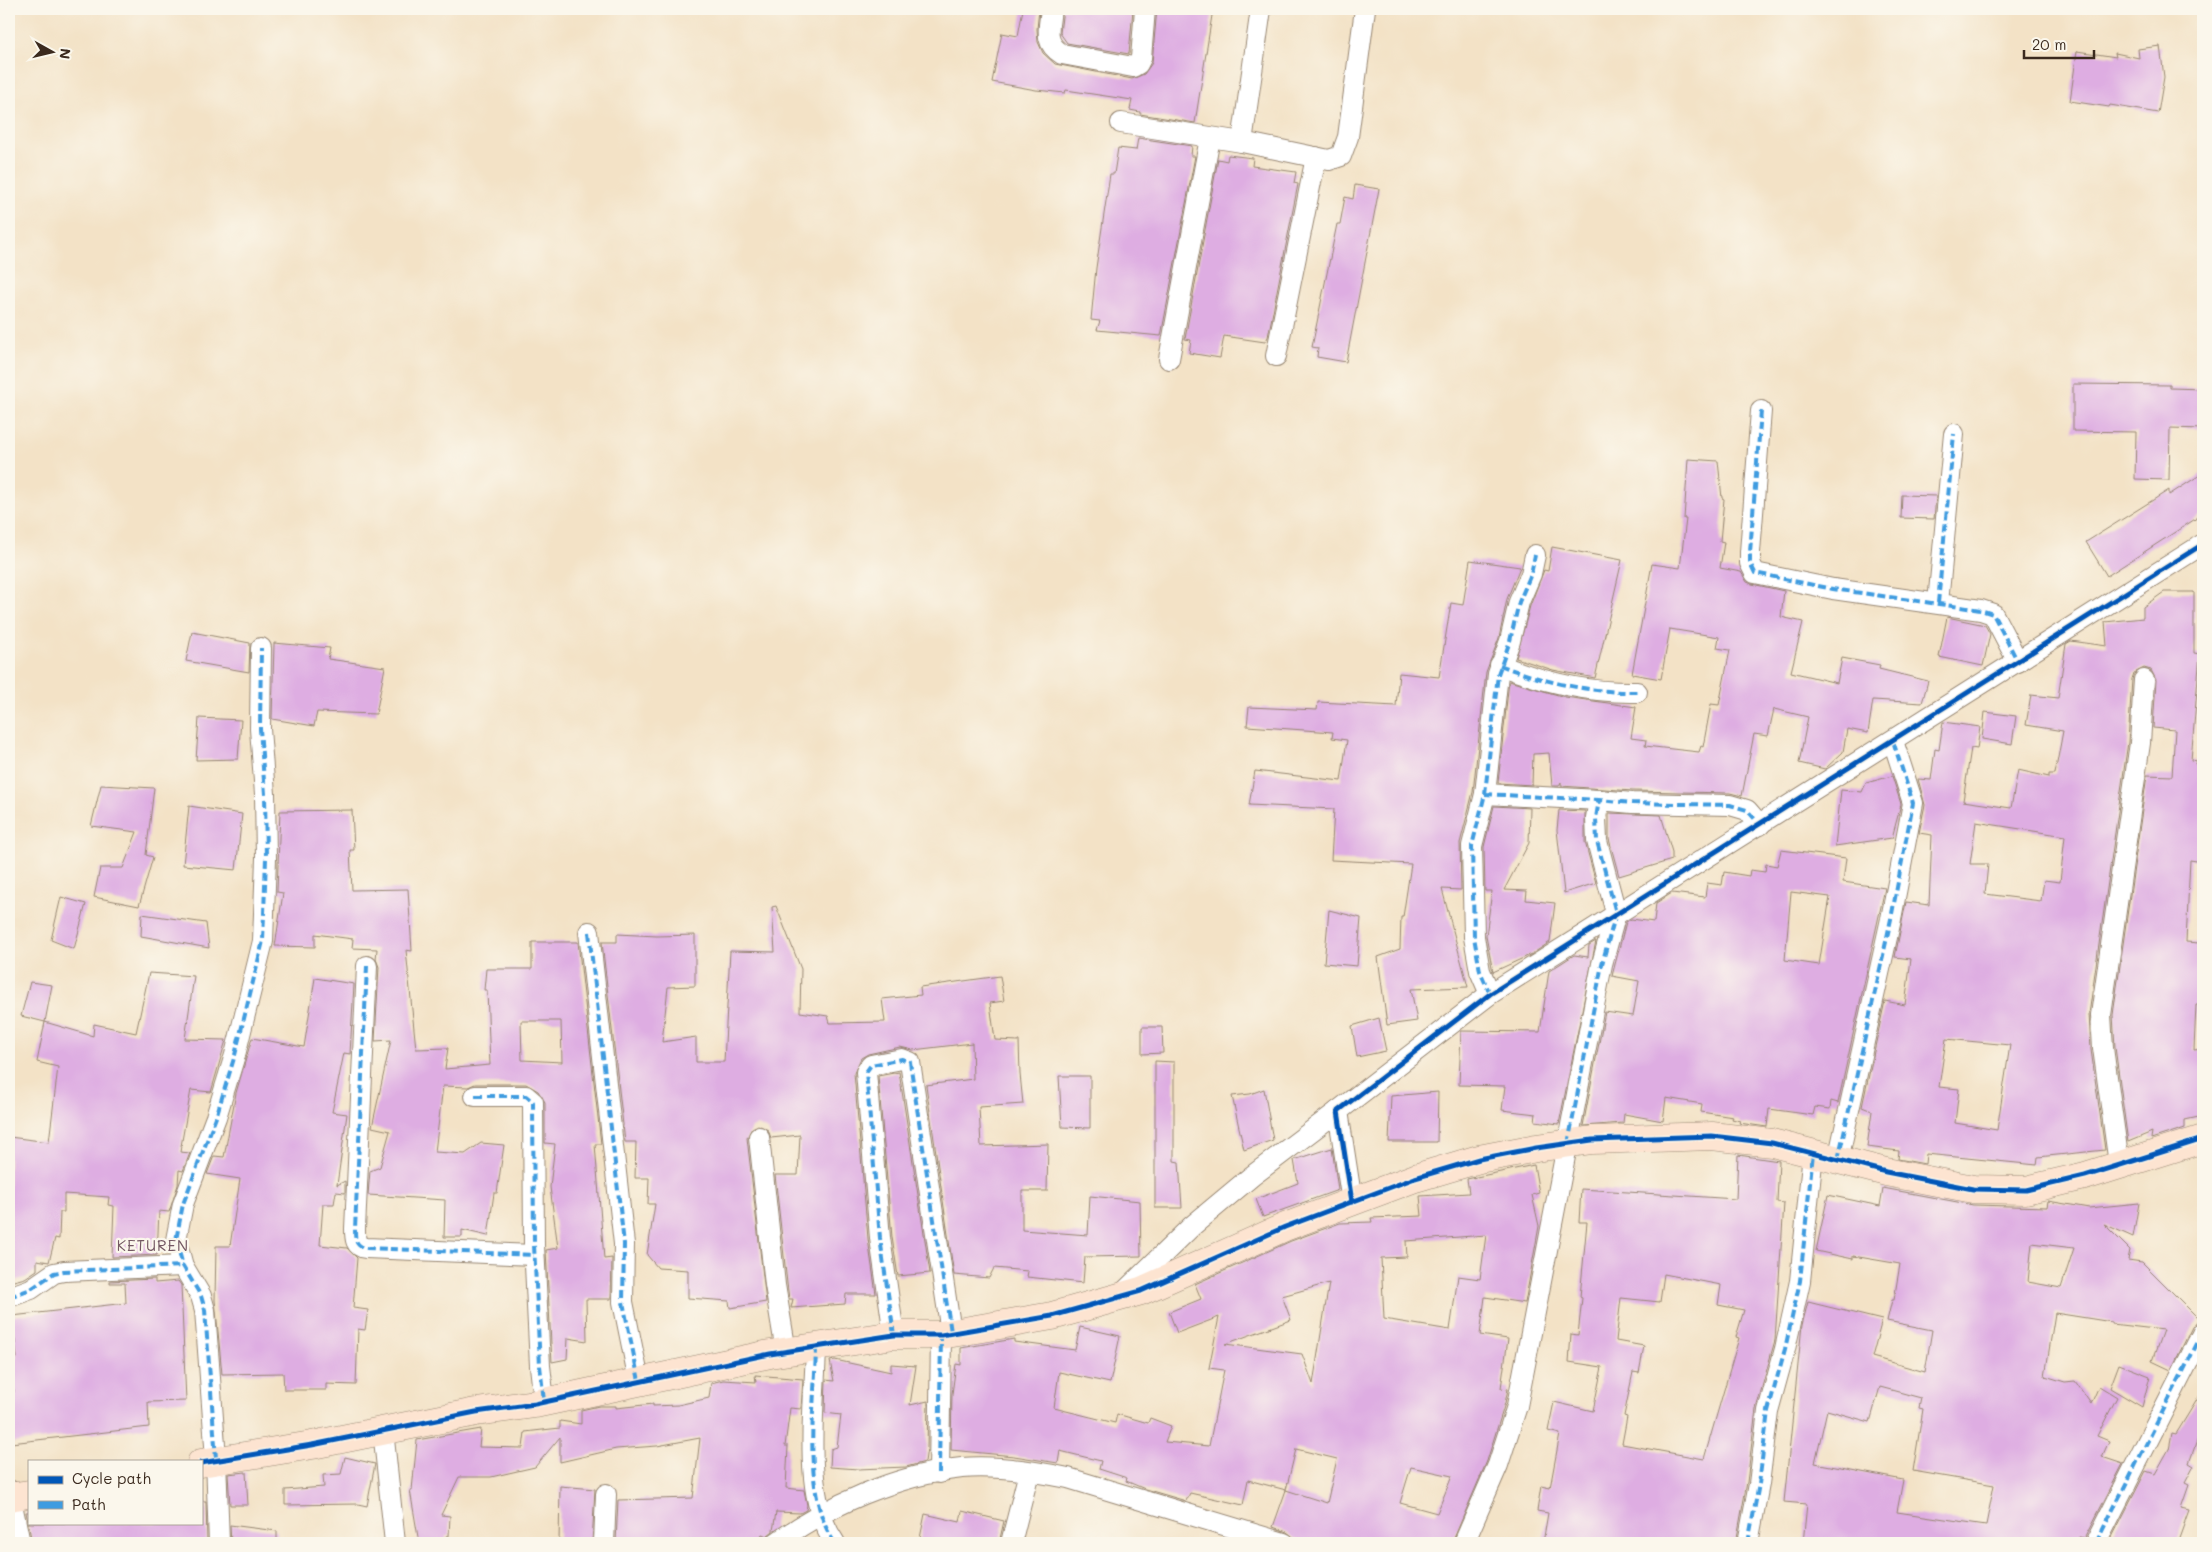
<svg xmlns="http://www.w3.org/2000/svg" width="2212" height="1552" viewBox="0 0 2212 1552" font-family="Mali,sans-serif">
  <rect width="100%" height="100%" fill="#fbf7ec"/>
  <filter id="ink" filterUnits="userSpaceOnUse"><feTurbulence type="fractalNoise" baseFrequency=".02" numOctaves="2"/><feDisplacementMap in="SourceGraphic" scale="10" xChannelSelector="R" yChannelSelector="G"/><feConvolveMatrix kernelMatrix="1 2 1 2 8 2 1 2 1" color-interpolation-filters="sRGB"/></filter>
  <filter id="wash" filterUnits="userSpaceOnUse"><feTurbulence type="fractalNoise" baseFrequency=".0096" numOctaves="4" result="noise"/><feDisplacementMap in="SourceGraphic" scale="20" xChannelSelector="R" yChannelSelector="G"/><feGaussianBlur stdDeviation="1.12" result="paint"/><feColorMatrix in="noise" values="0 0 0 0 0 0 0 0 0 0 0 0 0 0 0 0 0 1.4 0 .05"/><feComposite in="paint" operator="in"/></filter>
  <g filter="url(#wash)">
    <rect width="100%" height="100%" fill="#f3e2c6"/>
    <g id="blocks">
      <!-- building -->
      <g fill="#deade2" fill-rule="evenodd">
        <path d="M1023 9H1039L1037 29 1038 42 1043 53 1055 64 1132 79 1144 74 1152 63 1157 9H1213L1195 123 1140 114V112L1130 110 1132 100 1066 90 1065 93 1036 90 992 82 1002 33 1018 36Z"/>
        <path d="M1063 9H1133L1129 54 1067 43 1060 33Z"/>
        <path d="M2160 46 2164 77 2158 113 2110 105 2109 107 2070 101 2077 51 2116 57 2115 53 2139 58 2138 49Z"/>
        <path d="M1138 138 1192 146 1191 156H1195L1161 336 1097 330 1100 321 1091 320 1096 268 1110 174H1114L1118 148 1136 150Z"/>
        <path d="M1228 155 1253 158 1252 166 1296 172 1294 183 1298 184 1268 337 1265 342 1224 336 1220 358 1189 353 1191 340 1185 339 1218 159 1227 161Z"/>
        <path d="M1355 185 1379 189 1346 362 1317 357 1318 348 1312 347 1337 224H1340L1345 197 1353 199Z"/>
        <path d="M2073 384 2170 385V388L2203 389V429L2170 428 2169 480 2135 479 2136 432 2073 431Z"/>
        <path d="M1688 459 1718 461 1722 498 1724 499 1720 541 1724 542 1720 568 1741 572 1747 582 1752 584 1784 591 1781 617 1803 622 1791 672 1837 683 1842 658 1880 665 1879 669 1928 681 1922 703 1873 700 1868 733 1847 729 1843 752 1825 769 1799 763 1808 717 1774 709 1768 736 1754 734 1742 796 1730 793 1633 791 1561 786V782L1559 786H1552L1549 753 1533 754 1532 785 1498 783 1509 681 1565 697 1636 707 1631 738 1646 740 1645 746 1699 752 1701 746 1703 747 1711 704 1719 705 1730 650 1717 648 1719 637 1670 629 1661 679 1632 674 1652 564 1680 568 1686 519H1684Z"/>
        <path d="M2203 473V514L2107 576 2086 542 2169 490V495Z"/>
        <path d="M1902 495 1936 496 1934 519 1901 518Z"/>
        <path d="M1552 547 1622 560 1595 678 1553 670 1516 658 1530 606 1544 570 1548 571Z"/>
        <path d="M1470 560 1520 567 1507 599 1499 638 1486 672 1473 792 1460 843 1461 890 1442 889 1468 987 1411 989 1417 1021 1387 1025 1378 957 1400 949 1401 917H1403L1411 864 1331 860 1334 809 1249 805 1255 771 1341 781 1347 740 1332 738 1333 732 1247 726 1249 707 1317 710 1318 702 1396 706 1399 673 1439 677 1451 603 1463 605Z"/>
        <path d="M2164 592H2194V653L2200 654 2191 760 2196 761 2195 764H2203V862L2190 860 2186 942 2199 943 2198 968H2203V1005H2196L2194 1050 2203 1049V1116L2185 1120V1128L2151 1139 2152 1132 2128 1142 2115 1047 2113 1015 2147 775 2172 776 2175 730 2153 728 2156 680 2151 670 2144 668 2134 673 2132 679 2128 742 2089 1014 2091 1050 2105 1150 2038 1157 2037 1165 1926 1154 1925 1164 1898 1159 1899 1151 1867 1147 1872 1111 1862 1107 1885 1001 1905 1005 1911 959 1895 957 1906 902 1929 905 1932 835 1919 833 1925 805 1918 779 1931 780 1935 749 1939 750 1943 722 1980 727 1977 749 1971 748 1963 801 2011 808 2018 770 2049 777V774H2055L2063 731 2026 725 2031 695 2058 698 2066 644 2071 641 2107 646 2105 622 2143 618V607ZM1976 822 2065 836 2060 882 2044 880 2041 901 1985 894 1988 864H1970ZM1946 1039 2010 1045 1997 1130 1955 1123 1959 1089 1939 1087Z"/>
        <path d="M1947 617 1985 625 1990 634 1983 666 1939 657Z"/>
        <path d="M192 632 250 643 249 672 186 661Z"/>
        <path d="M274 643 330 648 328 659 385 667 376 714 317 712 314 726 272 719Z"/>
        <path d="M1985 712 2016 716 2012 744 1982 739Z"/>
        <path d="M199 718 241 720 238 759 196 760Z"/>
        <path d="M1892 776 1901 804 1892 838 1835 846 1841 790 1862 792 1866 783Z"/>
        <path d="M101 785 154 788 146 855 153 857 139 906 94 897 100 868H123L137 832 91 826Z"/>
        <path d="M189 806 242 814 236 870 183 865Z"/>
        <path d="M1494 806 1530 808 1529 843 1504 890 1527 891 1526 900 1555 903 1550 942 1532 954 1493 972 1486 936 1492 891H1485L1484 847Z"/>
        <path d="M352 810 354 850H350L352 890 408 889 412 951 406 950 416 1049 448 1048 445 1069 490 1065 487 990H484L486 969H532V942H578L601 1144H595L604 1259 612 1258 611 1299H586L587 1341 568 1338 567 1359 552 1362 546 1250 558 1248 550 1187 555 1144 545 1143V1102L538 1091 526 1084H475L468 1087 443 1086 435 1152 465 1154 481 1143 504 1145 497 1193H494L488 1236 462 1230V1237H444L445 1200 368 1195 370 1171 380 1167 390 1131 372 1127 391 1040 375 1041 379 967 376 959 377 949 352 948 353 939 315 934V947L275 946 283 893 277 892 280 811ZM521 1021H561L562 1062 522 1060Z"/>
        <path d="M1559 810 1585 811V842L1596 883 1564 893 1557 830Z"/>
        <path d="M1609 813 1661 815 1672 852V860L1619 876 1609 839Z"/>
        <path d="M1781 850 1846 858 1843 882 1885 888 1838 1103 1831 1101 1830 1109 1815 1107 1813 1115 1769 1109 1767 1127 1739 1123 1740 1121 1732 1119 1733 1117 1701 1112 1702 1104 1666 1098 1663 1121 1624 1114 1623 1123 1583 1126 1605 1012 1633 1016 1639 981 1612 976 1626 922 1631 919 1654 922 1656 903 1672 893 1705 897 1707 883 1722 885 1724 872 1749 876 1750 870 1765 872 1766 864 1777 866ZM1791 892 1830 897 1819 965 1785 960Z"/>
        <path d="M61 897 86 904 74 949 51 940Z"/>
        <path d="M776 906 801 969 800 1012 828 1016 830 1023 885 1022 882 999 921 995 920 987 1000 976 1004 1001 990 1003 995 1040 1019 1041 1020 1074 1023 1104 979 1107 981 1146 1048 1144 1047 1191H1022V1230L1088 1235 1090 1196 1140 1201 1141 1256 1085 1257 1083 1283 1027 1277 1028 1271 994 1268 989 1278 954 1275 926 1085 973 1079 972 1043 913 1050 900 1047 868 1054 861 1058 854 1073 868 1239 876 1294H846L845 1304 791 1308 793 1299H789L787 1283 775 1175H798L800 1135 771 1138 768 1130 758 1125 752 1128 747 1138 766 1302 730 1308 729 1301 688 1298V1270L658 1268 647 1255 655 1204H648L649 1178H635L636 1142H625L602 942H617V934L657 936 695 935V986L668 987 662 1042 696 1037V1062H724L730 951 775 952 772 907Z"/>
        <path d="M1329 910 1361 918 1357 966 1324 963Z"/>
        <path d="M142 914 206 923 209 948 141 936Z"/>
        <path d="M1596 941 1559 1124 1535 1121 1536 1114 1502 1110 1505 1086 1459 1085 1461 1031 1540 1032 1549 971 1574 955 1588 957 1589 945Z"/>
        <path d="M149 973 194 976 185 1039 226 1040 211 1092 191 1090 180 1152 190 1153 183 1171 179 1170 178 1185 169 1212 159 1211 157 1255 112 1257 114 1206 108 1205 109 1197 64 1194V1212H60L59 1239 55 1238 49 1262 37 1260V1270L25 1278 10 1282 9 1137 49 1142 58 1067 37 1062 45 1022 93 1036 94 1024 136 1033Z"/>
        <path d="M315 978 354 984 350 1054 344 1053 332 1112 347 1114 337 1185 345 1181V1193L336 1192 334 1204H323L320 1245 347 1248 357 1258 353 1308 368 1310 365 1330 358 1329 356 1385 326 1384V1390H284L283 1373 222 1374 215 1300 216 1246H230L240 1179 207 1174 214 1156 224 1157 236 1093 252 1038 304 1047Z"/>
        <path d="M30 982 52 985 45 1022 21 1016Z"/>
        <path d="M1379 1018 1386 1051 1357 1057 1352 1026Z"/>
        <path d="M1142 1027H1162L1163 1053 1142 1054Z"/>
        <path d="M1155 1061 1174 1062V1161L1179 1162 1182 1208H1155Z"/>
        <path d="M899 1072 930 1273 898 1276 892 1237 878 1076Z"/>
        <path d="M1059 1076H1090V1128L1062 1127Z"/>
        <path d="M1264 1089 1273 1140 1244 1150 1232 1096 1250 1094Z"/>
        <path d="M1438 1092 1437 1142H1389L1391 1096Z"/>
        <path d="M1332 1148 1338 1190 1263 1217 1256 1199 1298 1183 1294 1160Z"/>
        <path d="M1738 1155 1779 1161 1777 1202 1784 1203 1775 1340 1756 1409 1747 1482 1736 1543H1543L1548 1513 1537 1511 1541 1486 1550 1488 1560 1434 1548 1431 1554 1402 1593 1411 1602 1367 1569 1362 1571 1334 1578 1335 1582 1298 1580 1297 1587 1222H1579L1581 1189 1736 1199ZM1664 1274 1721 1285 1718 1305 1744 1310 1736 1337 1739 1338 1704 1459 1622 1444 1627 1417 1624 1416 1633 1372 1639 1373 1644 1346 1616 1341 1621 1298 1660 1302Z"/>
        <path d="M1534 1165 1539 1193 1532 1195 1539 1226 1525 1303 1485 1297 1480 1335 1508 1339 1501 1388 1508 1389 1505 1403 1487 1461 1452 1543H1311L1294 1538 1287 1532 1273 1527 1286 1490 1248 1480 1243 1505 1190 1493 1186 1501 1145 1489 1126 1481 1127 1478 1099 1469 1101 1461 1060 1451 1058 1463 1014 1456 951 1450 952 1394 956 1364 961 1365V1348L1014 1339V1342L1075 1350 1080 1327 1120 1336 1110 1383 1059 1372 1054 1408 1115 1423 1117 1414 1148 1423 1150 1418 1171 1426 1165 1442 1209 1446 1224 1370 1209 1368 1219 1317 1177 1333 1169 1312 1201 1299 1195 1284 1291 1241 1340 1223 1372 1222 1371 1218 1422 1216 1420 1196 1469 1193 1467 1179ZM1486 1235 1480 1279 1458 1276 1450 1330 1384 1319 1381 1258 1407 1257 1406 1241ZM1329 1283 1313 1384 1302 1354 1225 1344 1291 1320 1282 1296ZM1296 1449 1337 1459 1327 1503 1286 1490ZM1411 1467 1452 1476 1437 1513 1400 1503Z"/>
        <path d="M1883 1188 1973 1205 2047 1207 2048 1201 2089 1208 2139 1203 2133 1237 2104 1224 2130 1250 2128 1260 2142 1262 2199 1319 2192 1327 2171 1370 2152 1361 2163 1330 2112 1324V1322L2055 1313 2045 1376 2065 1382 2075 1381 2091 1404 2099 1386 2117 1397 2097 1436 2109 1441 2102 1457 2123 1464 2085 1538 2079 1537 2078 1543H1803L1807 1504 1784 1502 1802 1325 1808 1302 1882 1320 1872 1357 1925 1372 1932 1330 1887 1321 1892 1300H1894L1900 1264 1853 1256V1259L1816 1251 1828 1195 1880 1206ZM2032 1243 2074 1248 2061 1288 2028 1282ZM1880 1387 1921 1398 1919 1408 1923 1409 1913 1471 1994 1485 1986 1525 1897 1512 1903 1480 1815 1463 1827 1410 1870 1422Z"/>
        <path d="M155 1279V1283L178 1281 181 1285 186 1401 148 1402 149 1427 11 1443 9 1393 14 1392 10 1359 17 1358 12 1316 126 1303 125 1283H110V1281Z"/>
        <path d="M835 1360 891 1372V1364L916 1366 910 1405 928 1401 927 1448 925 1462 906 1467 858 1469 830 1467 831 1449 837 1447 841 1415 825 1413 826 1380 834 1381 830 1361Z"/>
        <path d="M2119 1364 2150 1376 2142 1407 2110 1388Z"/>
        <path d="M755 1375 803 1379 801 1409 790 1408 785 1446H788L786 1488 804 1490 807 1505 806 1510 800 1513 776 1512 773 1531 767 1536 762 1534 758 1543H616L618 1500 693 1498 700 1438 657 1446 616 1449 560 1462V1437L535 1467 491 1477H459L441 1515 450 1516 449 1536H446L445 1543H419L410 1490H412L417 1440 481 1429 479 1447 523 1448 525 1432 560 1428V1421L581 1424V1410L599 1406H616V1408L653 1404V1406L678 1405 709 1398 711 1383 723 1380 756 1382Z"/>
        <path d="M2203 1390V1424L2189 1463 2194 1466 2185 1483 2189 1485 2181 1508 2189 1510 2177 1543H2109L2146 1471 2155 1474 2169 1449 2172 1433 2176 1434Z"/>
        <path d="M345 1457 375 1464 367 1506 358 1504 285 1505V1490L324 1487 323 1475 341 1474Z"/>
        <path d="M246 1472 248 1505H230L228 1474Z"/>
        <path d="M560 1486 595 1489 592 1543H559Z"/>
        <path d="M201 1501H206L207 1543H32L26 1512H29V1523H201Z"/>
        <path d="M962 1511 1004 1521 999 1543H919L925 1514 960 1522Z"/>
        <path d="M230 1525 277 1531V1543H231Z"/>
      </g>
    </g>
  </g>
  <g filter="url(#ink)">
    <use href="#blocks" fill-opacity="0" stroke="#978672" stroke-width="1"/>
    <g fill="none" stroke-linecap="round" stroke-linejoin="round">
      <defs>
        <g id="street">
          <path d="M1051 9C1049 28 1043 43 1062 54L1133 67 1138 64 1141 58 1145 9"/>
          <path d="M1121 123 1242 142 1329 160 1341 156 1348 137 1365 9"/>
          <path d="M1242 142 1261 9"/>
          <path d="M1276 356 1316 157"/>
          <path d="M1169 359 1210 138"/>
          <path d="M1761 411 1750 552V563L1755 573 1833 589 1981 610 1993 614 2018 662"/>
          <path d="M1938 603 1954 434"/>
          <path d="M1500 665C1542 682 1591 693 1637 692"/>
          <path d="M1485 794 1599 800"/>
          <path d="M589 932 624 1244 623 1302 639 1381"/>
          <path d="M367 966 355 1229C355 1238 355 1247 366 1248L534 1255"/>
          <path d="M1490 994 1480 971 1474 937 1472 846 1485 794 1498 674 1510 641 1519 602 1531 574 1535 555"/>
          <path d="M475 1096H526L533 1102 534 1245 540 1366 544 1401"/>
          <path d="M759 1137 775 1285 786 1352"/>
          <path d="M1838 1160 1891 919 1913 803 1893 741"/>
          <path d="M2119 1164 2103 1048 2101 1015 2140 743 2144 680"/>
          <path d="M1352 1202 1338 1111 1490 994 2203 544"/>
          <path d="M1121 1295 1192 1226 1252 1176 1338 1111"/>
          <path d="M9 1297 31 1289 54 1273 64 1271 183 1266"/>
          <path d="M894 1335 880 1238 866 1072 871 1065 902 1059 910 1062 951 1332"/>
          <path d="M816 1347C815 1404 801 1496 835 1543"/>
          <path d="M383 1430 395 1543"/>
          <path d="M939 1473 941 1335"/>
          <path d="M9 1490 20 1543"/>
          <path d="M219 1543 216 1459 205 1310 201 1296 183 1266 176 1240 183 1204 216 1117 235 1055 263 941 266 858 265 794 260 729 261 648"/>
          <path d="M604 1543 606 1494"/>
          <path d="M776 1543C828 1505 897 1475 962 1468 996 1465 1034 1471 1068 1478L1284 1543"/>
          <path d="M1011 1543 1029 1472"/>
          <path d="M1464 1543 1498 1465 1517 1406 1602 964 1616 913 1597 841 1596 818 1599 800 1632 803 1730 805 1747 810 1760 825"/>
          <path d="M1748 1543 1759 1484 1768 1411 1785 1349 1800 1281 1813 1153"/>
          <path d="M2096 1543 2203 1332"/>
        </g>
        <g id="secondary">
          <path d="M201 1463 312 1445 476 1412 535 1404 770 1354 894 1335H941L1052 1316 1141 1291 1285 1227 1415 1178 1479 1159 1536 1148 1592 1140 1712 1136 1772 1143 1886 1172 1973 1189 2026 1190 2085 1176 2203 1139"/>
          <path d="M9 1497 29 1494"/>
        </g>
      </defs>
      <!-- street casing -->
      <use href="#street" stroke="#978672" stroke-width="22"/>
      <!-- secondary casing -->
      <use href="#secondary" stroke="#978672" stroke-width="29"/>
      <!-- street -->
      <use href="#street" stroke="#fff" stroke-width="20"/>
      <!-- secondary -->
      <use href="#secondary" stroke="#fde4d1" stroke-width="28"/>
      <!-- quiet -->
      <g stroke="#3f9ce0" stroke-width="4" stroke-dasharray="8 4" stroke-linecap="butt">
        <path d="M1761 411 1750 552V563L1755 573 1833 589 1981 610 1993 614 2018 662"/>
        <path d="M1938 603 1954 434"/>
        <path d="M1500 665C1542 682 1591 693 1637 692"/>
        <path d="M1485 794 1599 800"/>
        <path d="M589 932 624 1244 623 1302 639 1381"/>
        <path d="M367 966 355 1229C355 1238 355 1247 366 1248L534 1255"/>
        <path d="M1490 994 1480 971 1474 937 1472 846 1485 794 1498 674 1510 641 1519 602 1531 574 1535 555"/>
        <path d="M475 1096H526L533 1102 534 1245 540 1366 544 1401"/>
        <path d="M1568 1144 1602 964 1616 913 1597 841 1596 818 1599 800 1632 803 1730 805 1747 810 1760 825"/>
        <path d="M1838 1160 1891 919 1913 803 1893 741"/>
        <path d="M9 1297 31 1289 54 1273 64 1271 183 1266"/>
        <path d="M894 1335 880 1238 866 1072 871 1065 902 1059 910 1062 951 1332"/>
        <path d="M816 1347C815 1404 801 1496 835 1543"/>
        <path d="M216 1459 205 1310 201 1296 183 1266 176 1240 183 1204 216 1117 235 1055 263 941 266 858 265 794 260 729 261 648"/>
        <path d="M939 1473 941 1335"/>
        <path d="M9 1490 11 1497"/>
        <path d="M1748 1543 1759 1484 1768 1411 1785 1349 1800 1281 1813 1153"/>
        <path d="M2096 1543 2203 1332"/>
      </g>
      <defs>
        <g id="cycleway">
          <path d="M1352 1202 1338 1111 1490 994 2203 544"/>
          <path d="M201 1463 312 1445 476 1412 535 1404 770 1354 894 1335H941L1052 1316 1141 1291 1285 1227 1415 1178 1479 1159 1536 1148 1592 1140 1712 1136 1772 1143 1886 1172 1973 1189 2026 1190 2085 1176 2203 1139"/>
        </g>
      </defs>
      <!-- cycleway casing -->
      <use href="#cycleway" stroke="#fbf7ec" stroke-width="8"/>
      <!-- cycleway -->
      <use href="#cycleway" stroke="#0057b8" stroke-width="5"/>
    </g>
  </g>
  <g text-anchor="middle" stroke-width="4.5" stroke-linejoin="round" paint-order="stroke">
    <!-- quarter labels -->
    <g font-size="15" letter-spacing="1" fill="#745863" stroke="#fbf7ec">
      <text x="153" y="1251">KETUREN</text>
    </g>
  </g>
  <!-- margin -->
  <rect width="2212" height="1552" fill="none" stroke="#fbf7ec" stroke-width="30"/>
  <!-- legend -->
  <rect x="28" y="1460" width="175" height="65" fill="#fbf7ec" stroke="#aea59a"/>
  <rect x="38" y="1476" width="25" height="8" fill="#0057b8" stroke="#aea59a"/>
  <text x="72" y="1484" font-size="15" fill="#3b2a1e">Cycle path</text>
  <rect x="38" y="1501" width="25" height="8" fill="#3f9ce0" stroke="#aea59a"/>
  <text x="72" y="1510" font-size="15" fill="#3b2a1e">Path</text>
  <!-- north arrow -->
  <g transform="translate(52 52) rotate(98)" stroke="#fbf7ec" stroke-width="4" paint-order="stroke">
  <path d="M0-4L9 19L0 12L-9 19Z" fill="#3b2a1e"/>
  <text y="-8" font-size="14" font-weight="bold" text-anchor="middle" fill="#3b2a1e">N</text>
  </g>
  <!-- scale -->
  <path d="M2024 50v8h70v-8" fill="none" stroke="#3b2a1e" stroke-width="2.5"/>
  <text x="2032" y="50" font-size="15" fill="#3b2a1e" stroke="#fbf7ec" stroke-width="4" paint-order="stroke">20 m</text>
</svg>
